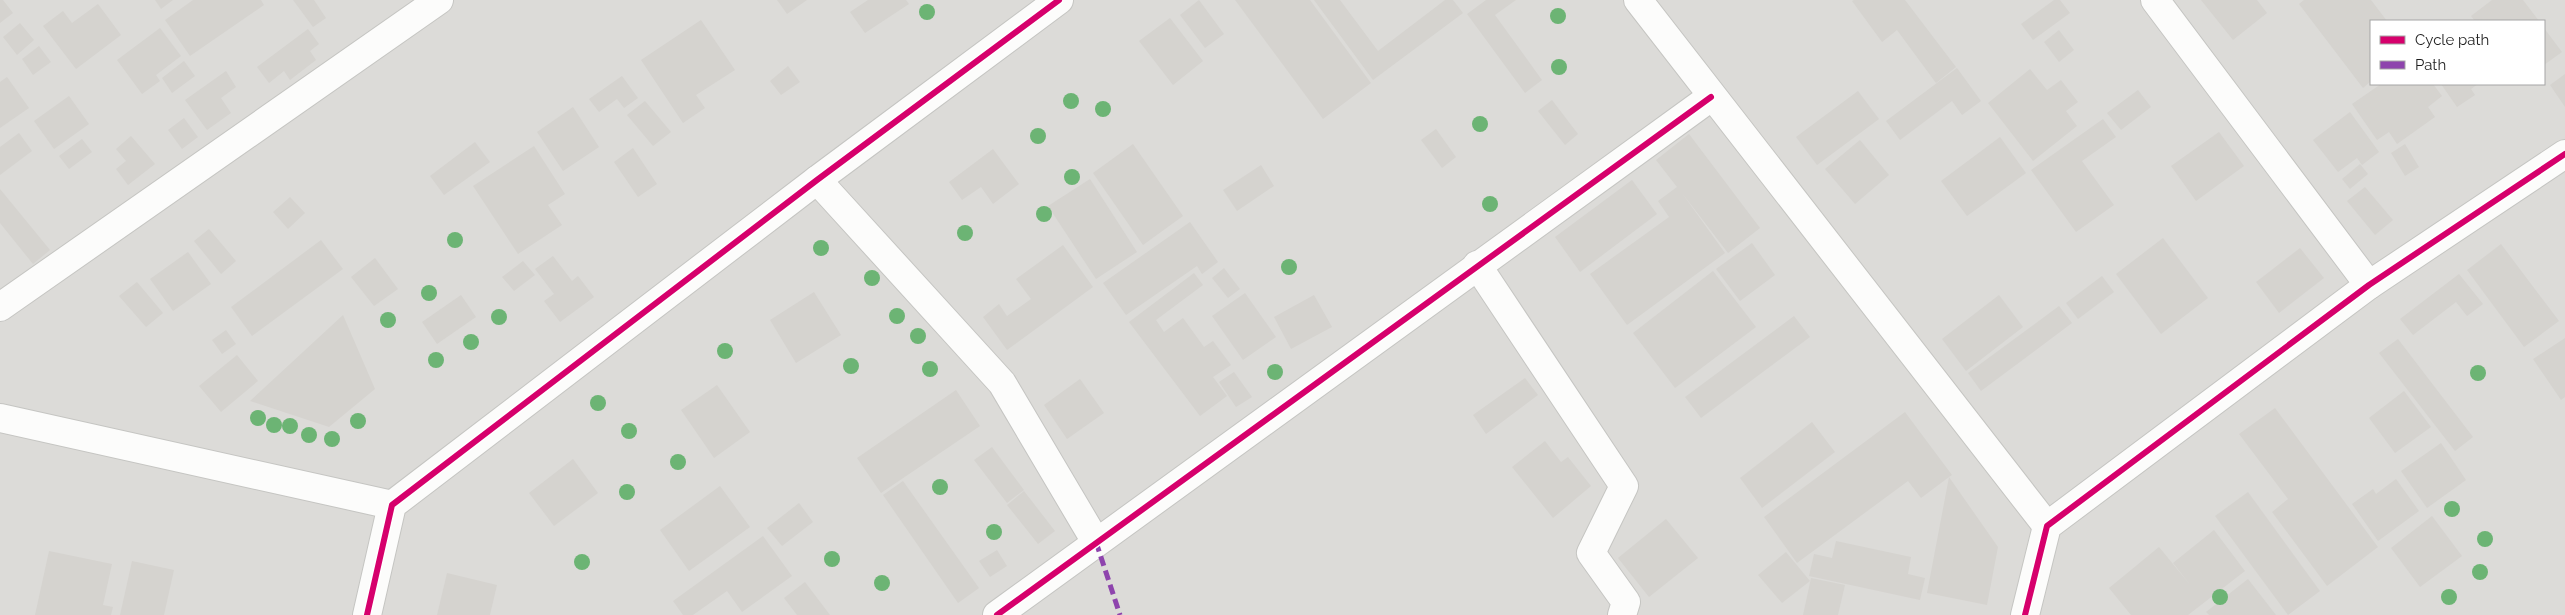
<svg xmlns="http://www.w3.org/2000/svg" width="2565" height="615" viewBox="0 0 2565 615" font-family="Raleway,sans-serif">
  <rect width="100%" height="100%" fill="#edece6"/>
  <!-- residential -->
  <path fill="#dcdbd8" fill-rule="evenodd" d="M0 0H2565V615H0ZM2371 21H2544V84H2371Z"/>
  <!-- building -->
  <g fill="#d5d3cf">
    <path d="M0 0H3L13 13 0 23Z"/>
    <path d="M155 0H173L161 9Z"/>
    <path d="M193 0H261L264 5 190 56 165 20Z"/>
    <path d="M293 0H314L326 18 313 27Z"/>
    <path d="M777 0H807L787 14Z"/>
    <path d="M868 0H906L909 4 865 33 850 12Z"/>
    <path d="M1199 0 1224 34 1205 48 1180 15Z"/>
    <path d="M1235 0H1310L1371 83 1323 119Z"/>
    <path d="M1314 0H1340L1378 51 1445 0H1453L1463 13 1373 80Z"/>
    <path d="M1486 0H1516L1495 15 1542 80 1525 93 1467 14Z"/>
    <path d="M1854 0H1905L1956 67 1936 83 1897 30 1882 42 1852 1Z"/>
    <path d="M2054 0H2060L2070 13 2033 40 2021 24Z"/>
    <path d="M2201 0H2257L2267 13 2233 40Z"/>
    <path d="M2304 0H2371L2387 21H2371V81L2363 88 2299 4Z"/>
    <path d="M2492 0H2523L2539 21H2475L2471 16Z"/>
    <path d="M98 4 121 35 76 69 43 26 63 11 72 23Z"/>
    <path d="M1170 18 1203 61 1173 85 1139 41Z"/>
    <path d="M701 20 735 70 696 95 705 108 683 123 641 60Z"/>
    <path d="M20 23 34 40 17 55 3 37Z"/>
    <path d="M160 28 181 56 156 75 160 81 142 94 117 60Z"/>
    <path d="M2544 28 2562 52 2544 65Z"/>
    <path d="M308 29 319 44 310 51 316 60 290 80 284 71 269 83 257 67Z"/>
    <path d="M2059 30 2074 50 2059 62 2044 42Z"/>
    <path d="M39 46 51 62 33 75 22 59Z"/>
    <path d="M184 61 195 76 172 93 162 78Z"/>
    <path d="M788 66 800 82 781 95 770 81Z"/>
    <path d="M1957 68 1981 101 1962 115 1952 101 1900 140 1886 121Z"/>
    <path d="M2030 69 2047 90 2061 80 2078 102 2066 111 2077 126 2033 161 1988 103Z"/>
    <path d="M226 71 236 87 221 98 231 113 207 130 185 100Z"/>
    <path d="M2565 74V107L2550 85Z"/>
    <path d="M622 76 638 98 624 108 617 99 599 112 589 99Z"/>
    <path d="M7 77 29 108 0 128V82Z"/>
    <path d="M2381 84H2433L2442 96 2428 107 2435 117 2397 144 2389 132 2377 140 2352 104Z"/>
    <path d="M2441 84H2478L2471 89 2475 95 2457 107Z"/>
    <path d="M2138 90 2151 107 2121 130 2107 113Z"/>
    <path d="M1858 91 1879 119 1817 165 1796 137Z"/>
    <path d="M69 96 89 124 54 149 34 121Z"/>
    <path d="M1552 100 1578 134 1565 145 1538 111Z"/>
    <path d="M645 101 671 132 653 146 627 115Z"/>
    <path d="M573 107 599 147 563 171 537 132Z"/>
    <path d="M2350 112 2379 152 2362 165 2357 158 2338 172 2313 140Z"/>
    <path d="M184 118 198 137 182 149 168 130Z"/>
    <path d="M2103 119 2116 137 2082 161 2114 205 2076 232 2031 170Z"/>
    <path d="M1436 129 1456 157 1442 168 1421 140Z"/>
    <path d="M2219 132 2244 166 2196 201 2171 166Z"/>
    <path d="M19 133 32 151 0 175V147Z"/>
    <path d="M1689 134 1760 228 1728 253 1682 193 1725 253 1627 325 1590 274 1669 217 1658 201 1677 187 1656 160Z"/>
    <path d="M131 136 155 164 128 185 116 169 126 161 116 149Z"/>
    <path d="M2000 137 2026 173 1967 216 1941 181Z"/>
    <path d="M82 139 92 152 69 169 59 156Z"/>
    <path d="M1860 140 1889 175 1855 204 1825 169Z"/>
    <path d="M475 142 490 162 444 195 430 176Z"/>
    <path d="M1133 144 1183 216 1143 245 1093 173Z"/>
    <path d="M2405 144 2419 167 2405 176 2391 153Z"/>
    <path d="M534 146 565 194 548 205 562 225 518 254 473 186Z"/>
    <path d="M633 148 657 184 638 197 614 162Z"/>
    <path d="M993 149 1019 184 993 204 981 187 962 200 949 182Z"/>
    <path d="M2360 164 2368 174 2350 189 2342 179Z"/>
    <path d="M1261 165 1274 186 1237 211 1223 190Z"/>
    <path d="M1090 179 1137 252 1096 279 1048 206Z"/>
    <path d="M1632 180 1657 214 1580 272 1555 237Z"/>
    <path d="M2365 187 2393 220 2375 235 2347 201Z"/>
    <path d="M0 189 50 250 33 264 0 223Z"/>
    <path d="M290 197 305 213 288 229 273 212Z"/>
    <path d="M1190 222 1218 262 1202 274 1197 266 1126 315 1103 283Z"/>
    <path d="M209 229 236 261 221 274 194 241Z"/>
    <path d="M2163 238 2208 298 2161 334 2116 274Z"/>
    <path d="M321 240 343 269 252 336 231 307Z"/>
    <path d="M1752 243 1775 275 1740 301 1716 269Z"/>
    <path d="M2501 244 2559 321 2524 347 2467 270Z"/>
    <path d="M1063 245 1093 287 1007 350 983 317 999 304 1007 316 1031 299 1016 279Z"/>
    <path d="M2300 248 2324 278 2279 313 2256 282Z"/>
    <path d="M188 252 211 284 173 311 150 279Z"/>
    <path d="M553 256 572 281 578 276 594 297 560 322 544 301 554 294 535 269Z"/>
    <path d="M375 258 398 289 374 306 351 277Z"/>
    <path d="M523 261 535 275 514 291 502 277Z"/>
    <path d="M1224 268 1240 289 1228 298 1212 278Z"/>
    <path d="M1713 271 1756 327 1675 388 1633 333Z"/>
    <path d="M1194 273 1203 285 1156 320 1164 332 1183 318 1204 347 1213 341 1231 365 1213 377 1227 396 1200 416 1129 322Z"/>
    <path d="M2459 274 2483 304 2467 316 2456 302 2413 335 2400 319Z"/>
    <path d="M2102 276 2114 292 2078 319 2066 303Z"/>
    <path d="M137 282 163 313 146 327 119 296Z"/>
    <path d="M814 292 841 335 796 363 770 320Z"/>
    <path d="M1245 293 1276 337 1243 360 1212 316Z"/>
    <path d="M461 295 476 317 437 344 422 322Z"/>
    <path d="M1314 295 1332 327 1291 349 1274 317Z"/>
    <path d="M1999 295 2023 327 1966 371 1942 339Z"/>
    <path d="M2059 306 2072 323 1981 391 1968 373Z"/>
    <path d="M343 315 375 389 329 427 250 401Z"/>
    <path d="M1794 316 1810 337 1701 418 1685 397Z"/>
    <path d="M226 330 236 344 222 354 212 340Z"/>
    <path d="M2565 338V397L2561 400 2533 359Z"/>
    <path d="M2398 339 2473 437 2455 451 2379 353Z"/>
    <path d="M237 355 258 381 221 412 199 386Z"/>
    <path d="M1234 372 1252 397 1236 407 1219 382Z"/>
    <path d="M1525 378 1538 395 1486 434 1473 415Z"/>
    <path d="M1080 379 1104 413 1067 439 1044 405Z"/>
    <path d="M717 385 750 432 714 458 681 410Z"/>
    <path d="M956 390 980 426 881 493 857 458Z"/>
    <path d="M2404 391 2431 427 2395 453 2369 418Z"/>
    <path d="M2275 408 2378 547 2327 586 2272 512 2288 499 2239 434Z"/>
    <path d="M1905 412 1952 475 1949 477 1998 547 1987 605 1927 593 1949 477 1921 498 1908 481 1797 563 1764 517Z"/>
    <path d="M1812 422 1835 452 1762 508 1740 478Z"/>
    <path d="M1545 441 1561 462 1568 457 1591 486 1553 518 1512 467Z"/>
    <path d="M2441 443 2466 480 2427 508 2401 471Z"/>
    <path d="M992 447 1024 490 1007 503 974 460Z"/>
    <path d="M573 459 598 493 554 526 529 493Z"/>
    <path d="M2396 479 2419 511 2378 541 2352 504 2373 489 2376 494Z"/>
    <path d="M903 481 979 588 958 603 883 495Z"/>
    <path d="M720 486 750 527 689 571 660 530Z"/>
    <path d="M1024 491 1055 531 1038 544 1007 505Z"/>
    <path d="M2248 492 2320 591 2288 615 2215 516Z"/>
    <path d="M799 503 813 522 782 546 767 528Z"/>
    <path d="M2432 516 2462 556 2420 587 2391 548Z"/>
    <path d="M1666 519 1698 558 1649 597 1618 558Z"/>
    <path d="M2214 530 2245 571 2188 615H2131L2109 588 2159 547 2191 586 2173 563Z"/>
    <path d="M763 536 792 576 742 612 727 591 693 615H683L673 601Z"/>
    <path d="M1836 541 1911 557 1908 574 1925 578 1920 600 1809 576 1814 554 1832 558Z"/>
    <path d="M997 550 1007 566 990 577 979 561Z"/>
    <path d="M49 551 112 564 103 605 113 607 111 615H35Z"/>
    <path d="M1786 552 1810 581 1782 603 1758 575Z"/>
    <path d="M132 561 174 570 164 615H120Z"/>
    <path d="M447 573 497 585 490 615H437Z"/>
    <path d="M1811 578 1845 585 1838 615H1803Z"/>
    <path d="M2248 579 2276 615H2209L2206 612Z"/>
    <path d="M805 582 830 615H797L784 598Z"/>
  </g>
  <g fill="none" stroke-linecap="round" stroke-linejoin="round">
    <defs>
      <g id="minor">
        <path d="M1638 0 2047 526"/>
        <path d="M2155 0 2369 285"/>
        <path d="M817 180 1002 383 1096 542"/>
        <path d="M1477 265 1624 486 1591 553 1626 602 1622 615"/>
        <path d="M0 307 439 0"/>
        <path d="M0 418 392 505"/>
        <path d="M367 615 392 505 817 180 1059 0"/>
        <path d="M997 615 1711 97"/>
        <path d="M2025 615 2047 526 2369 285 2565 154"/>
      </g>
    </defs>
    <!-- minor casing -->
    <use href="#minor" stroke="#c5c5c2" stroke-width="30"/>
    <!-- minor -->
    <use href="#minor" stroke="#fcfcfb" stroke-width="28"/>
    <!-- quiet -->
    <path stroke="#8e44ad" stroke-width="5" stroke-dasharray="10 5" stroke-linecap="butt" d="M1096 542 1120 615"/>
    <defs>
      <g id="cycleway">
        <path d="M367 615 392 505 817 180 1059 0"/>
        <path d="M997 615 1711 97"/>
        <path d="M2025 615 2047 526 2369 285 2565 154"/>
      </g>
    </defs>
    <!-- cycleway casing -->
    <use href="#cycleway" stroke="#fff" stroke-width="9"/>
    <!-- cycleway -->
    <use href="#cycleway" stroke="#d6006c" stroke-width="6"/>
  </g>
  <!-- trees -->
  <g fill="#6cb474">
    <circle cx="927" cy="12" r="8"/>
    <circle cx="1558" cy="16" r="8"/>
    <circle cx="1559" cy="67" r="8"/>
    <circle cx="1071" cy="101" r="8"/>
    <circle cx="1103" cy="109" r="8"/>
    <circle cx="1480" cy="124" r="8"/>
    <circle cx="1038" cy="136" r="8"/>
    <circle cx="1072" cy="177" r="8"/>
    <circle cx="1490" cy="204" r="8"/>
    <circle cx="1044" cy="214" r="8"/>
    <circle cx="965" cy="233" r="8"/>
    <circle cx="455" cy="240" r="8"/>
    <circle cx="821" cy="248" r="8"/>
    <circle cx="1289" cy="267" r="8"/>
    <circle cx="872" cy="278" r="8"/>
    <circle cx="429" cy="293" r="8"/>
    <circle cx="897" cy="316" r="8"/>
    <circle cx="499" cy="317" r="8"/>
    <circle cx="388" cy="320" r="8"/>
    <circle cx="918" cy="336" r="8"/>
    <circle cx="471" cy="342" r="8"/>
    <circle cx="725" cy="351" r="8"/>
    <circle cx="436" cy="360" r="8"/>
    <circle cx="851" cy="366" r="8"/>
    <circle cx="930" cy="369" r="8"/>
    <circle cx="1275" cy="372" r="8"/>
    <circle cx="2478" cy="373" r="8"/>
    <circle cx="598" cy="403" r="8"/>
    <circle cx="258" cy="418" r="8"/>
    <circle cx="358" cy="421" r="8"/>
    <circle cx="274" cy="425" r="8"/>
    <circle cx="290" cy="426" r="8"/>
    <circle cx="629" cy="431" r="8"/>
    <circle cx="309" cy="435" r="8"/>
    <circle cx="332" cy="439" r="8"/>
    <circle cx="678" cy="462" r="8"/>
    <circle cx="940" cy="487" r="8"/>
    <circle cx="627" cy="492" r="8"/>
    <circle cx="2452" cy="509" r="8"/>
    <circle cx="994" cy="532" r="8"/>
    <circle cx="2485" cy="539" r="8"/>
    <circle cx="832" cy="559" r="8"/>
    <circle cx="582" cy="562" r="8"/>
    <circle cx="2480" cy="572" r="8"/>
    <circle cx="882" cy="583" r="8"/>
    <circle cx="2220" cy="597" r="8"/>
    <circle cx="2449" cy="597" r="8"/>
  </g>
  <!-- legend -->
  <rect x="2370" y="20" width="175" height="65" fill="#ffffff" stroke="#a5a5a5"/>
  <rect x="2380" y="36" width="25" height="8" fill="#d6006c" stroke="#a5a5a5"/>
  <text x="2415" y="45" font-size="15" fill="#1e1e1e">Cycle path</text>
  <rect x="2380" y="61" width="25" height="8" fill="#8e44ad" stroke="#a5a5a5"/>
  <text x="2415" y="70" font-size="15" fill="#1e1e1e">Path</text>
</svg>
